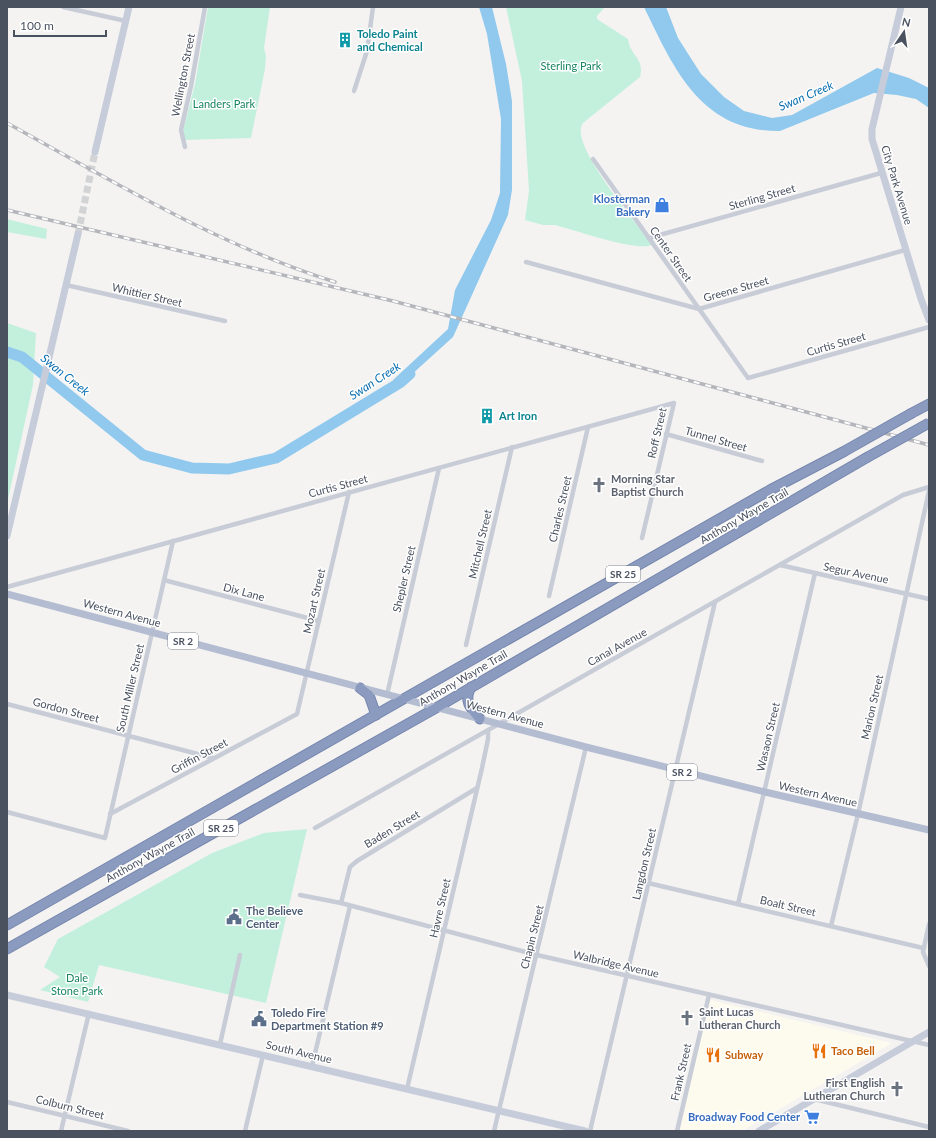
<svg xmlns="http://www.w3.org/2000/svg" width="936" height="1138" viewBox="0 0 936 1138" font-family="Lato,sans-serif">
  <rect width="100%" height="100%" fill="#f4f3f2"/>
  <!-- commercial -->
  <path fill="#fdfbee" d="M710 1000 892 1043 742 1131H680Z"/>
  <!-- green -->
  <g fill="#c3f0dd">
    <path d="M208 7H270L264 48 266 56 265 69 251 138 184 140 183 131 195 84Z"/>
    <path d="M506 7H605L597 16V19L628 39C630 56 645 58 640 77L583 123C567 143 639 225 652 245 636 252 575 230 555 225H543L525 220 529 191 522 81Z"/>
    <path d="M7 219 47 229 46 239 7 232Z"/>
    <path d="M7 323 36 333 33 385 7 504Z"/>
    <path d="M307 829 266 1003 99 965 88 1002 40 990 60 977 44 967 58 939 212 853 264 833Z"/>
  </g>
  <!-- water -->
  <g fill="#90c9ed">
    <path d="M479 7H492L506 64 512 101V190L508 215 453 337 400 385 393 380 448 329 455 290 491 220 500 193 501 119 487 34Z"/>
    <path d="M644 7H666L678 38 701 74 724 97 744 111 772 118 792 115 877 68 909 78 929 88V108L916 99 897 95 874 93 780 131C701 132 674 69 644 7Z"/>
  </g>
  <g fill="none" stroke-linecap="round" stroke-linejoin="round">
    <!-- river -->
    <path stroke="#90c9ed" stroke-width="11" d="M7 352 22 357 143 455 192 468 229 469 276 458 401 382 410 374"/>
    <!-- secondary-tunnel -->
    <path stroke="#d2d3d5" stroke-width="7" stroke-dasharray="7 3.5" stroke-linecap="butt" d="M78 234 95 152"/>
    <defs>
      <g id="highway">
        <path d="M912 413 929 404"/>
        <path d="M471 687C463 701 471 709 480 719"/>
        <path d="M360 688 369 695 376 715"/>
        <path d="M7 925 770 490 843 452"/>
        <path d="M7 949 436 708 866 458"/>
      </g>
    </defs>
    <!-- highway casing -->
    <use href="#highway" stroke="#7686ac" stroke-width="11"/>
    <!-- street -->
    <g stroke="#c7ccd6" stroke-width="4.5">
      <path d="M63 7 126 21"/>
      <path d="M354 91 367 51 373 7"/>
      <path d="M185 147 181 130 191 86 205 7"/>
      <path d="M593 159 748 378 929 327"/>
      <path d="M649 238 881 173"/>
      <path d="M526 262 699 309 905 250"/>
      <path d="M66 285 225 321"/>
      <path d="M666 434 762 461"/>
      <path d="M780 565 929 599"/>
      <path d="M164 580 319 621"/>
      <path d="M7 587 674 403 642 538"/>
      <path d="M549 596 588 427"/>
      <path d="M466 645 512 447"/>
      <path d="M387 695 439 468"/>
      <path d="M7 704 213 758"/>
      <path d="M7 812 105 838 173 541"/>
      <path d="M110 814 297 714 349 492"/>
      <path d="M315 828 903 495 929 487"/>
      <path d="M648 883 923 948"/>
      <path d="M300 895 341 903 537 955 929 1045"/>
      <path d="M341 903 350 867 357 861 477 788"/>
      <path d="M738 904 815 573"/>
      <path d="M929 924 923 952 929 966"/>
      <path d="M831 926 858 814 929 491"/>
      <path d="M220 1044 240 955"/>
      <path d="M312 1066 350 906"/>
      <path d="M407 1089 482 768 488 739V731"/>
      <path d="M814 1099 929 1127"/>
      <path d="M7 1102 128 1131"/>
      <path d="M61 1131 89 1013"/>
      <path d="M245 1131 263 1055"/>
      <path d="M494 1131 586 747"/>
      <path d="M590 1131 715 602"/>
      <path d="M677 1131 709 995"/>
    </g>
    <!-- secondary -->
    <g stroke="#c6ccda" stroke-width="7">
      <path d="M901 7 872 129V139L921 299 929 320"/>
      <path d="M95 152 129 7"/>
      <path d="M7 536 78 234"/>
      <path d="M7 995 585 1131"/>
      <path d="M759 1131 929 1032"/>
    </g>
    <!-- primary -->
    <path stroke="#b3bcd0" stroke-width="7" d="M7 594 586 747 765 792 929 830"/>
    <!-- highway -->
    <use href="#highway" stroke="#8b9bc0" stroke-width="9"/>
    <defs>
      <g id="rail">
        <path d="M7 123C114 182 218 245 335 282"/>
        <path d="M7 210 393 301 929 445"/>
      </g>
    </defs>
    <!-- rail casing -->
    <use href="#rail" stroke="#b5b6bc" stroke-width="3.5"/>
    <!-- rail -->
    <use href="#rail" stroke="#fff" stroke-width="2" stroke-dasharray="6" stroke-linecap="butt"/>
    <defs>
      <g id="highway-bridge">
        <path d="M843 452 912 413"/>
        <path d="M866 458 929 423"/>
      </g>
    </defs>
    <!-- highway-bridge casing -->
    <use href="#highway-bridge" stroke="#7686ac" stroke-width="11" stroke-linecap="butt"/>
    <!-- highway-bridge -->
    <use href="#highway-bridge" stroke="#8b9bc0" stroke-width="9"/>
  </g>
  <!-- icons -->
  <defs>
    <symbol id="building-bare" viewBox="-9 -9 18 18"><path d="M-4-6H4V6H1V3H-1V6H-4ZM-2.5-4.3h1.7v1.8h-1.7ZM.8-4.3h1.7v1.8H.8ZM-2.5-1h1.7V.8h-1.7ZM.8-1h1.7V.8H.8Z" fill="#0f9aa8" stroke="#fff" stroke-width="2.5" paint-order="stroke"/></symbol>
    <symbol id="shop-bare" viewBox="-9 -9 18 18"><path d="M-5-2.5h2.3a2.7 3.5 0 0 1 5.4 0H5L5.5 6h-11ZM-1.5-2.5h3a1.5 2.3 0 0 0-3 0Z" fill="#3f7fe0" stroke="#fff" stroke-width="2.5" paint-order="stroke"/></symbol>
    <symbol id="church-bare" viewBox="-9 -9 18 18"><path d="M-1.2-6h2.4v3.5h3.3v2.4h-3.3V6h-2.4V-.1h-3.3v-2.4h3.3Z" fill="#6b7280" stroke="#fff" stroke-width="2.5" paint-order="stroke"/></symbol>
    <symbol id="civic-bare" viewBox="-9 -9 18 18"><path d="M-.6-6.5H3V-4.5H.6V-3L4-1V1h2V6H-6V1h2V-1L-.6-3ZM-1.2 2.5V6h2.4V2.5Z" fill="#5c6f8a" stroke="#fff" stroke-width="2.5" paint-order="stroke"/></symbol>
    <symbol id="restaurant-bare" viewBox="-9 -9 18 18"><path d="M-5-6h1v4h1v-4h1v4h1v-4h1v5L-1.5 .5V6h-2V.5L-5-1ZM5-6V6H3V1.5H1.5Q1.5-4 5-6Z" fill="#e8710a" stroke="#fff" stroke-width="2.5" paint-order="stroke"/></symbol>
    <symbol id="supermarket-bare" viewBox="-9 -9 18 18"><path d="M-6-5.5h2.5l.6 2H6L4.5 2H-2.5L-4.4-4H-6ZM-1.5 3.2a1.3 1.3 0 1 0 .1 0ZM3 3.2a1.3 1.3 0 1 0 .1 0Z" fill="#3f7fe0" stroke="#fff" stroke-width="2.5" paint-order="stroke"/></symbol>
  </defs>
  <g fill-rule="evenodd">
    <use href="#building-bare" x="334" y="29" width="22" height="22"/>
    <use href="#shop-bare" x="651" y="194" width="22" height="22"/>
    <use href="#building-bare" x="476" y="405" width="22" height="22"/>
    <use href="#church-bare" x="588" y="474" width="22" height="22"/>
    <use href="#civic-bare" x="223" y="906" width="22" height="22"/>
    <use href="#church-bare" x="676" y="1007" width="22" height="22"/>
    <use href="#civic-bare" x="248" y="1008" width="22" height="22"/>
    <use href="#restaurant-bare" x="808" y="1040" width="22" height="22"/>
    <use href="#restaurant-bare" x="702" y="1044" width="22" height="22"/>
    <use href="#church-bare" x="886" y="1078" width="22" height="22"/>
    <use href="#supermarket-bare" x="801" y="1106" width="22" height="22"/>
  </g>
  <g text-anchor="middle" stroke-width="3" stroke-linejoin="round" paint-order="stroke">
    <!-- shield labels -->
    <g fill="#fff" stroke="#808690" stroke-width="1">
      <rect x="606" y="566" width="34" height="16" rx="3"/>
      <rect x="168" y="633" width="30" height="16" rx="3"/>
      <rect x="667" y="764" width="30" height="16" rx="3"/>
      <rect x="204" y="820" width="34" height="16" rx="3"/>
    </g>
    <g font-size="10" font-weight="bold" fill="#4a5260">
      <text x="623" y="578">SR 25</text>
      <text x="183" y="645">SR 2</text>
      <text x="682" y="776">SR 2</text>
      <text x="221" y="832">SR 25</text>
    </g>
    <!-- culture labels -->
    <g font-size="11" font-weight="bold" fill="#0d838f" stroke="#fff" text-anchor="start">
      <text x="357" y="38">Toledo Paint<tspan x="357" dy="13">and Chemical</tspan></text>
      <text x="499" y="420">Art Iron</text>
    </g>
    <!-- park labels -->
    <g font-size="11" fill="#188461" stroke="#fff">
      <text x="571" y="70">Sterling Park</text>
      <text x="224" y="108">Landers Park</text>
      <text x="77" y="982">Dale<tspan x="77" dy="13">Stone Park</tspan></text>
    </g>
    <!-- street labels -->
    <g font-size="11" fill="#4a5260" stroke="#fff">
      <text transform="translate(183 75) rotate(-79)" y="4">Wellington Street</text>
      <text transform="translate(897 185) rotate(73)" y="4">City Park Avenue</text>
      <text transform="translate(762 197) rotate(-16)" y="4">Sterling Street</text>
      <text transform="translate(671 254) rotate(55)" y="4">Center Street</text>
      <text transform="translate(736 289) rotate(-16)" y="4">Greene Street</text>
      <text transform="translate(147 295) rotate(13)" y="4">Whittier Street</text>
      <text transform="translate(836 344) rotate(-16)" y="4">Curtis Street</text>
      <text transform="translate(657 433) rotate(-77)" y="4">Roff Street</text>
      <text transform="translate(716 439) rotate(16)" y="4">Tunnel Street</text>
      <text transform="translate(338 486) rotate(-15)" y="4">Curtis Street</text>
      <text transform="translate(560 509) rotate(-77)" y="4">Charles Street</text>
      <text transform="translate(744 516) rotate(-30)" y="4">Anthony Wayne Trail</text>
      <text transform="translate(480 544) rotate(-77)" y="4">Mitchell Street</text>
      <text transform="translate(856 573) rotate(12)" y="4">Segur Avenue</text>
      <text transform="translate(404 579) rotate(-77)" y="4">Shepler Street</text>
      <text transform="translate(244 592) rotate(15)" y="4">Dix Lane</text>
      <text transform="translate(314 601) rotate(-77)" y="4">Mozart Street</text>
      <text transform="translate(122 613) rotate(15)" y="4">Western Avenue</text>
      <text transform="translate(617 647) rotate(-29)" y="4">Canal Avenue</text>
      <text transform="translate(463 678) rotate(-30)" y="4">Anthony Wayne Trail</text>
      <text transform="translate(130 688) rotate(-77)" y="4">South Miller Street</text>
      <text transform="translate(872 707) rotate(-77)" y="4">Marion Street</text>
      <text transform="translate(66 710) rotate(15)" y="4">Gordon Street</text>
      <text transform="translate(505 714) rotate(15)" y="4">Western Avenue</text>
      <text transform="translate(768 737) rotate(-77)" y="4">Wasaon Street</text>
      <text transform="translate(199 756) rotate(-28)" y="4">Griffin Street</text>
      <text transform="translate(818 794) rotate(13)" y="4">Western Avenue</text>
      <text transform="translate(392 829) rotate(-31)" y="4">Baden Street</text>
      <text transform="translate(150 855) rotate(-29)" y="4">Anthony Wayne Trail</text>
      <text transform="translate(644 864) rotate(-77)" y="4">Langdon Street</text>
      <text transform="translate(788 906) rotate(13)" y="4">Boalt Street</text>
      <text transform="translate(440 908) rotate(-77)" y="4">Havre Street</text>
      <text transform="translate(532 937) rotate(-76)" y="4">Chapin Street</text>
      <text transform="translate(616 964) rotate(13)" y="4">Walbridge Avenue</text>
      <text transform="translate(299 1052) rotate(13)" y="4">South Avenue</text>
      <text transform="translate(681 1072) rotate(-77)" y="4">Frank Street</text>
      <text transform="translate(70 1107) rotate(14)" y="4">Colburn Street</text>
    </g>
    <!-- shop labels -->
    <g font-size="11" font-weight="bold" fill="#366cbe" stroke="#fff" text-anchor="end">
      <text x="650" y="203">Klosterman<tspan x="650" dy="13">Bakery</tspan></text>
      <text x="800" y="1121">Broadway Food Center</text>
    </g>
    <!-- worship labels -->
    <g font-size="11" font-weight="bold" fill="#5b616d" stroke="#fff" text-anchor="start">
      <text x="611" y="483">Morning Star<tspan x="611" dy="13">Baptist Church</tspan></text>
      <text x="699" y="1016">Saint Lucas<tspan x="699" dy="13">Lutheran Church</tspan></text>
      <text x="885" y="1087" text-anchor="end">First English<tspan x="885" dy="13">Lutheran Church</tspan></text>
    </g>
    <!-- service labels -->
    <g font-size="11" font-weight="bold" fill="#4e5e75" stroke="#fff" text-anchor="start">
      <text x="246" y="915">The Believe<tspan x="246" dy="13">Center</tspan></text>
      <text x="271" y="1017">Toledo Fire<tspan x="271" dy="13">Department Station #9</tspan></text>
    </g>
    <!-- food labels -->
    <g font-size="11" font-weight="bold" fill="#c56008" stroke="#fff" text-anchor="start">
      <text x="831" y="1055">Taco Bell</text>
      <text x="725" y="1059">Subway</text>
    </g>
    <!-- water labels -->
    <g font-size="12" font-style="italic" fill="#0d70b0" stroke="#fff">
      <text transform="translate(806 96) rotate(-23)" y="4">Swan Creek</text>
      <text transform="translate(65 375) rotate(39)" y="4">Swan Creek</text>
      <text transform="translate(375 381) rotate(-33)" y="4">Swan Creek</text>
    </g>
  </g>
  <!-- border -->
  <rect width="936" height="1138" fill="none" stroke="#4a5260" stroke-width="16"/>
  <!-- north arrow -->
  <g transform="translate(904 32) rotate(13)" stroke="#ffffff" stroke-width="3" paint-order="stroke">
  <path d="M0-3L7 15L0 10L-7 15Z" fill="#4a5260"/>
  <text y="-6" font-size="11" font-weight="bold" text-anchor="middle" fill="#4a5260">N</text>
  </g>
  <!-- scale -->
  <path d="M14 30v6h92v-6" fill="none" stroke="#4a5260" stroke-width="2"/>
  <text x="20" y="30" font-size="12" fill="#4a5260" stroke="#ffffff" stroke-width="3" paint-order="stroke">100 m</text>
</svg>
